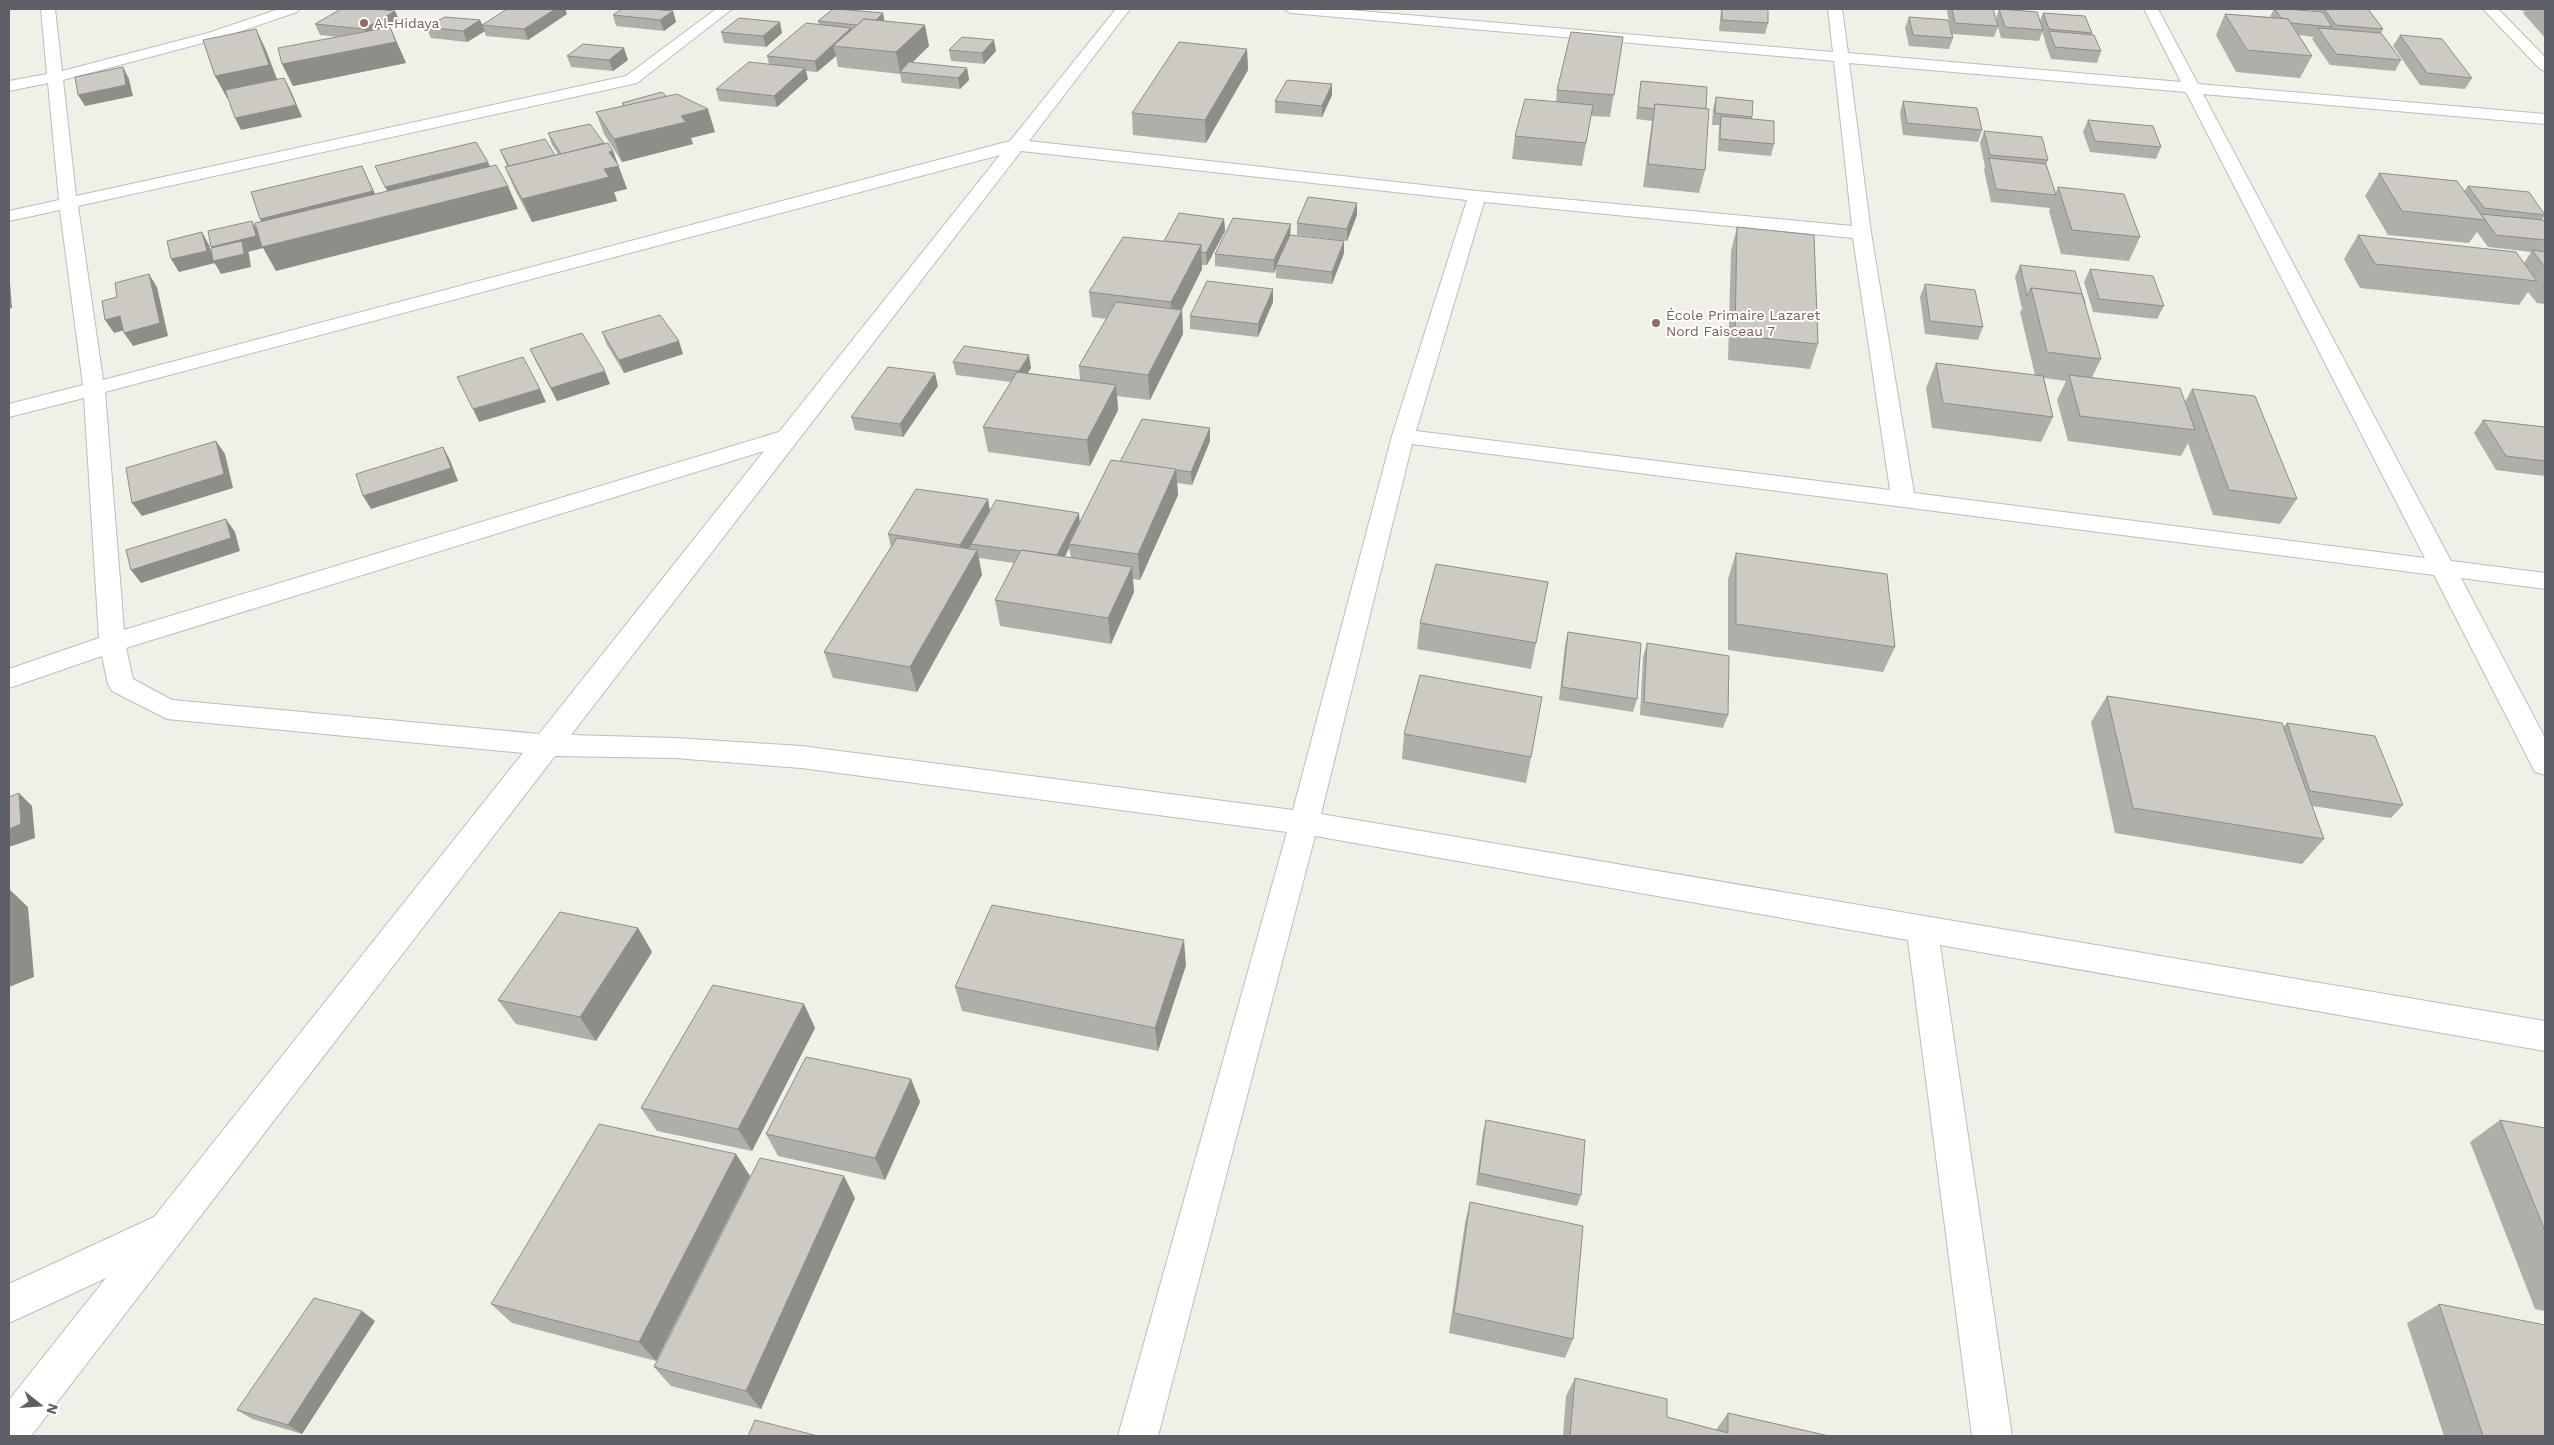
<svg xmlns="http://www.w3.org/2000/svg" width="2554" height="1445" viewBox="0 0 2554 1445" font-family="'Work Sans',sans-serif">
  <rect width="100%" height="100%" fill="#f0f0e6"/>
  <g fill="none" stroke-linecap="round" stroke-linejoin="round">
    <defs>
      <g id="minor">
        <path d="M41 9H55L62 71 208 33 279 9H299L297 12 218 39 63 80 76 196 626 76 716 9H732L637 83 78 206 103 380 1010 141 1116 9H1130L1029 141 1477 191 1852 226 1834 61 1291 13 1284 9H1338L1833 52 1828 9H1842L1848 53 2181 82 2144 9H2158L2198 84 2545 114V124L2203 94 2451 561 2545 573V589L2461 578 2545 738V775L2535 772 2434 575 1412 444 1321 814 2545 1021V1051L1940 945 2012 1436H1972L1908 940 1315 836 1158 1436H1118L1287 832 801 768 675 758 555 756 31 1436H9V1400L106 1278 9 1323V1284L154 1217 523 753 167 719 112 691 108 684 102 656 9 688V669L99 638 84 398 9 417V404L83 385 60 210 9 221V211L59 200 48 83 9 91V81L47 74ZM1849 63 2186 92 2425 558 1914 493 1871 233ZM1021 151 1467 200 1392 436 1293 810 801 746 675 738 571 735ZM1000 155 779 432 124 630 105 392ZM1484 202 1853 238 1890 490 1416 431ZM764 451 539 734 172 700 133 679 126 648Z"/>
        <path d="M2483 9H2498L2545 57V71L2540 69Z"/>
      </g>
    </defs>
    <!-- minor casing -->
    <use href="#minor" stroke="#bbbdc2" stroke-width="2"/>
    <!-- minor -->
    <use href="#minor" fill="#fff" fill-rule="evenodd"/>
  </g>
  <!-- wall -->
  <g fill="#afaea8" fill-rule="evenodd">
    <path d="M1721 9H1768V23L1765 34 1719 31Z"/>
    <path d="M1948 9H1993L1996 19 1999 9 2040 21 2043 13 2092 33 2091 35 2101 51 2097 63 2051 59 2045 42V40L2042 32 2039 41 2001 38 1998 27 1994 37 1952 34 1947 12Z"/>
    <path d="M2274 9H2286L2313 11 2311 9H2368L2383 29 2381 33 2401 60 2395 71 2330 65 2312 39 2314 37 2299 35 2312 56 2300 78 2236 72 2216 35 2225 14 2270 17Z"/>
    <path d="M2520 9H2545V38L2523 13 2525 11H2522Z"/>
    <path d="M395 11 400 22 390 27 406 63 293 86 282 64 338 37 320 35 315 24Z"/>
    <path d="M673 11 676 22 664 31 616 26 613 15Z"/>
    <path d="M883 13 884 21 929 46 912 63 967 68 969 80 960 89 902 83 900 74 838 67 836 56 817 72 806 71 808 79 777 107 719 101 716 89 769 64 767 56 819 25 818 21Z"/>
    <path d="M567 14 528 40 486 36 482 25Z"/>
    <path d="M1909 17 1953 38 1949 49 1909 46 1905 28Z"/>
    <path d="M480 20 485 31 467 42 431 38 426 27Z"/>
    <path d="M721 32 782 33 766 47 724 43Z"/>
    <path d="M2400 35 2472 78 2465 89 2420 85 2393 46Z"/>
    <path d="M1623 37 1610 117 1591 116 1582 166 1512 159 1515 136 1556 102 1557 90Z"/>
    <path d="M1247 49 1248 70 1206 143 1133 135 1132 113Z"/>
    <path d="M949 50 996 51 984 64 951 61Z"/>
    <path d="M567 56 628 60 613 71 571 67Z"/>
    <path d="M1641 81 1706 109 1705 170 1699 193 1643 187 1652 121 1636 119Z"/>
    <path d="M1332 95 1322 117 1275 113V101Z"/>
    <path d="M667 97 715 132 691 138 693 144 622 162 604 134 596 112 623 106 622 103Z"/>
    <path d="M1716 97 1752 117V119L1774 144 1771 156 1718 151 1719 125H1712L1713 109Z"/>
    <path d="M1903 101 1982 130 1978 142 1903 135 1900 113Z"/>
    <path d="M2088 120 2161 147 2156 159 2090 152 2083 132Z"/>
    <path d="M1984 131 2048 160 2046 164 2055 195 2058 187 2140 237 2129 261 2061 254 2049 211 2050 208 1991 202 1984 170 1985 167 1980 143Z"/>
    <path d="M548 133 604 143 613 151 627 189 614 192 617 201 532 222 515 190 505 167 507 166 500 150 555 155 558 154 552 145Z"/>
    <path d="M2379 173 2464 191 2468 186 2545 214V215L2542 220 2545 223V304L2537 303 2528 292 2519 305 2360 288 2344 259 2358 235 2524 263 2531 252 2488 247 2477 232 2469 243 2388 235 2365 196Z"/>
    <path d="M1357 215 1347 241 1297 235V223Z"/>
    <path d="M1224 219 1225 231 1207 265H1202V269L1182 310 1183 334 1150 400 1117 396 1118 410 1090 466 988 452 983 427 1011 382 956 375 953 362 1031 368 1027 373 1080 380 1079 366 1106 319 1092 317 1089 292 1164 241Z"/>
    <path d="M1737 227 1818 344 1810 369 1728 360 1731 251Z"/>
    <path d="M1290 235 1344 253 1332 284 1276 278V268L1274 273 1215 266V254Z"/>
    <path d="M2020 265 2084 304 2101 359 2092 377 2185 402 2192 389 2297 499 2280 524 2213 515 2188 443 2181 456 2068 441 2057 400 2066 381 2044 378 2053 417 2041 442 1932 428 1926 388 1936 363 2035 375 2020 312 2022 309 2015 277Z"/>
    <path d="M2090 269 2164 306 2157 319 2093 312 2084 282Z"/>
    <path d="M1925 284 1983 327 1978 340 1925 334 1920 297Z"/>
    <path d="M1273 289V302L1258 337 1190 329V316Z"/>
    <path d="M602 332 683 354 624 373 607 345Z"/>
    <path d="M530 349 610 384 557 401 536 362Z"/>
    <path d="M938 386 903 437 855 430 851 417Z"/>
    <path d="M2483 420 2545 427V476L2496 470 2474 433Z"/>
    <path d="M1210 428V441L1192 485 1177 483 1178 495 1140 580 1133 579 1134 592 1111 644 1000 626 995 600 1014 563 979 558 982 575 917 692 833 678 824 652 891 547 888 534 988 499 990 511 1080 522 1120 462ZM1069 548 1071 557H1065Z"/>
    <path d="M1736 553 1895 647 1883 672 1728 650V579Z"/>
    <path d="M1548 582 1531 669 1417 649 1420 623Z"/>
    <path d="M1568 632 1637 699 1633 712 1559 700 1565 645Z"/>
    <path d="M1647 643 1728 715 1723 728 1640 715 1643 657Z"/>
    <path d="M2107 696 2283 727 2287 723 2403 805 2391 818 2312 806 2324 839 2302 864 2115 833 2091 722Z"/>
    <path d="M1404 734 1531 757 1526 783 1402 759Z"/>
    <path d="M638 928 652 952 596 1041 516 1024 498 1000Z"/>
    <path d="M1186 965 1158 1051 962 1011 955 987Z"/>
    <path d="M804 1004 815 1028 752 1151 657 1131 641 1108Z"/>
    <path d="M911 1079 920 1102 885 1180 778 1156 766 1134Z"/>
    <path d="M1486 1120 1581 1195 1577 1206 1476 1185 1483 1132Z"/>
    <path d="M2500 1120 2545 1128V1311L2535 1309 2470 1142Z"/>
    <path d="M736 1154 750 1176 656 1361 512 1323 491 1304Z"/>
    <path d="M855 1198 761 1409 671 1386 654 1367Z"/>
    <path d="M1470 1202 1573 1339 1565 1358 1449 1333 1465 1223Z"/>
    <path d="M2439 1304 2545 1436H2444L2407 1323Z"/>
    <path d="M375 1321 302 1434 252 1419 237 1410Z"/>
    <path d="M1575 1378 1667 1417 1716 1430 1728 1413 1829 1436H1563L1566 1396Z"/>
  </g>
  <!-- shaded-wall -->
  <g fill="#8f8d88">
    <path d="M555 9H565L567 14 528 40 524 29Z"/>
    <path d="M395 11 400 22 369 40 364 29Z"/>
    <path d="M673 11 676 22 664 31 660 20Z"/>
    <path d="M883 13 885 24 869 26Z"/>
    <path d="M480 20 485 31 467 42 463 31Z"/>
    <path d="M780 22 782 33 766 47 763 36Z"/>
    <path d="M925 25 929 46 902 72H900L896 52Z"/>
    <path d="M390 27 406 63 293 86 282 64Z"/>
    <path d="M851 28 854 39 833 46 836 56 817 72 815 61Z"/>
    <path d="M256 29 266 50 280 87 227 98 215 76Z"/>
    <path d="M994 40 996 51 984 64 982 53Z"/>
    <path d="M624 48 628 60 613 71 609 60Z"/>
    <path d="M1247 49 1248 70 1206 143 1205 120Z"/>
    <path d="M123 67 129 79 133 96 85 106 78 95Z"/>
    <path d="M805 68 808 79 777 107 774 96Z"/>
    <path d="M967 68 969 80 960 89 958 78Z"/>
    <path d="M284 78 290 89 302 117 241 130 235 118Z"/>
    <path d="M1332 84V95L1322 117V106Z"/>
    <path d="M708 109 715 132 691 138 693 144 622 162 614 139 681 116Z"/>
    <path d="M613 151 627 189 614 192 617 201 532 222 522 199 566 161Z"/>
    <path d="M488 162 498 185 397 210 385 187Z"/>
    <path d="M362 166 385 215 273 242 260 219Z"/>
    <path d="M508 186 518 209 276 271 263 248 248 252 249 254 251 267 221 274 214 262 215 263 179 272 171 259 202 232 209 245 214 261 219 259 211 247 252 221 259 233Z"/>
    <path d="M1357 203V215L1347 241V229Z"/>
    <path d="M1224 219 1225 231 1207 265 1206 253Z"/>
    <path d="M1291 224 1290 236 1276 265V268L1274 273V260Z"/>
    <path d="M1344 241V253L1332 284V272Z"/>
    <path d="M1201 245 1202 269 1173 327 1171 302Z"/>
    <path d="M149 274 157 287 168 336 133 346 124 333Z"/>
    <path d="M9 281 10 283 12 308 9 309Z"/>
    <path d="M1273 289V302L1258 337V324Z"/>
    <path d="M1182 310 1183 334 1150 400 1148 375Z"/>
    <path d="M120 316 129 329 114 333 105 320Z"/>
    <path d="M679 341 683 354 624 373 619 360Z"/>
    <path d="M1029 355 1031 368 1021 384 1019 371Z"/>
    <path d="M605 371 610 384 557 401 551 388Z"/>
    <path d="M935 373 938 386 903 437 900 424Z"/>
    <path d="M1116 385 1118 410 1090 466 1087 440Z"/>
    <path d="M540 389 546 402 479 422 473 409Z"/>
    <path d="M1210 428V441L1192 485 1191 472Z"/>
    <path d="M216 441 225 454 233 488 142 516 132 503Z"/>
    <path d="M443 447 450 460 458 481 371 509 363 496Z"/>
    <path d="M1176 469 1178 495 1140 580 1138 554Z"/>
    <path d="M988 499 990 513 963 558 960 545Z"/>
    <path d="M1079 513 1080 526 1069 544V548L1058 570 1056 557Z"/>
    <path d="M226 519 235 532 240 551 141 583 131 570Z"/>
    <path d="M977 550 982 575 917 692 910 667Z"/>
    <path d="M1132 567 1134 592 1111 644 1108 618Z"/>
    <path d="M19 793 32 806 35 838 9 847V829Z"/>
    <path d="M9 889 28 907 34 977 9 987Z"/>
    <path d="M638 928 652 952 596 1041 580 1017Z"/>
    <path d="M1184 940 1186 965 1158 1051 1155 1028Z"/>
    <path d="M804 1004 815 1028 752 1151 738 1129Z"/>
    <path d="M911 1079 920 1102 885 1180 875 1158Z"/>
    <path d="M736 1154 750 1176 656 1361 639 1342Z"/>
    <path d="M844 1176 855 1198 761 1409 746 1391Z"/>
    <path d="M362 1311 375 1321 302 1434 288 1425Z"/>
  </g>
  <!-- building -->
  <g fill="#cccac3" stroke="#8f8d88">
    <path d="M341 9H374L395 11 364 29 315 24Z"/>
    <path d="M507 9H555L524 29 482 25Z"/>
    <path d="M622 9H651L673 11 660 20 613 15Z"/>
    <path d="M833 9H837L883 13 876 20 864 19 857 25 818 21Z"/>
    <path d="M1722 9H1768V23L1722 20Z"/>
    <path d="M1952 9H1993L1998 26 1955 23Z"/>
    <path d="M1999 9 2037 12 2043 30 2005 27Z"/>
    <path d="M2275 9H2286L2323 12 2332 27 2291 23 2288 19 2281 18Z"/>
    <path d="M2324 9H2368L2383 29 2336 25Z"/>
    <path d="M2043 13 2085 16 2092 33 2049 29Z"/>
    <path d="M2225 14 2288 19 2312 56 2247 50Z"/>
    <path d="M445 17 480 20 463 31 426 27Z"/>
    <path d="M1909 17 1948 20 1953 38 1913 35Z"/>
    <path d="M739 18 780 22 763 36 721 32Z"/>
    <path d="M864 19 925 25 896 52 833 46Z"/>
    <path d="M806 23 851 28 815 61 767 56Z"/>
    <path d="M390 27 396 42 282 64 278 48Z"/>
    <path d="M2318 28 2381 33 2401 60 2336 54Z"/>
    <path d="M256 29 269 65 215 76 203 40Z"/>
    <path d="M2049 31 2094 35 2101 51 2055 47Z"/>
    <path d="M1571 32 1623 37 1614 95 1557 90Z"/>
    <path d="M2400 35 2442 39 2472 78 2427 73Z"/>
    <path d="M962 37 994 40 982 53 949 50Z"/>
    <path d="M1179 42 1247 49 1205 120 1132 113Z"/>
    <path d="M583 44 624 48 609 60 567 56Z"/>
    <path d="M749 62 805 68 774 96 716 89Z"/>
    <path d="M909 62 967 68 958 78 900 72Z"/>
    <path d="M123 67 126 85 78 95 75 77Z"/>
    <path d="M284 78 296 105 235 118 225 90Z"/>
    <path d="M1287 80 1332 84 1322 106 1275 101Z"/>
    <path d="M1641 81 1707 87 1706 109 1655 104 1654 109 1638 107Z"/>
    <path d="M662 92 667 97 625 106 622 103Z"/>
    <path d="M677 94 708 109 681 116 686 122 614 139 596 112Z"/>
    <path d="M1716 97 1753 101 1752 117 1715 113Z"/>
    <path d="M1525 99 1593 105 1586 143 1515 136Z"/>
    <path d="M1903 101 1977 108 1982 130 1907 123Z"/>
    <path d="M1655 104 1709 109 1705 170 1648 164Z"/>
    <path d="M1721 116 1774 121V144L1720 139Z"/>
    <path d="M2088 120 2153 126 2161 147 2095 141Z"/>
    <path d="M590 124 604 143 561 154 548 133Z"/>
    <path d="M1984 131 2042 137 2048 160 1990 155Z"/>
    <path d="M545 139 555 155 509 166 500 150Z"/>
    <path d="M476 142 488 162 385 187 375 166Z"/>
    <path d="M608 143 613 151 609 152 619 166 604 169 609 177 522 199 505 167Z"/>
    <path d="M1989 158 2046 164 2056 195 1996 189Z"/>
    <path d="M496 165 508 186 262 247 255 223Z"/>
    <path d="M362 166 373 191 260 219 251 192Z"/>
    <path d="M2379 173 2457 181 2485 220 2402 211Z"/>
    <path d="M2468 186 2529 192 2545 215 2484 208Z"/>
    <path d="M2058 187 2124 194 2140 237 2072 230Z"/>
    <path d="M1308 197 1357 203 1347 229 1297 223Z"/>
    <path d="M1179 213 1224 219 1206 253 1201 252V245L1164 241Z"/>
    <path d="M2481 214 2543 220 2545 223V240L2496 235Z"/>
    <path d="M1233 218 1291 224 1274 260 1215 254Z"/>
    <path d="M252 221 256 236 211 247 208 231Z"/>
    <path d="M1737 227 1814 235 1818 344 1735 335Z"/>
    <path d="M202 232 207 251 171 259 167 241Z"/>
    <path d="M1290 235 1344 241 1332 272 1276 265Z"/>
    <path d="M2358 235 2516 252 2537 281 2375 264Z"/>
    <path d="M1123 237 1201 245 1171 302 1089 292Z"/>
    <path d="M242 241 244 254 213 261 211 248Z"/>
    <path d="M2532 250 2545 252V267Z"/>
    <path d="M2020 265 2075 271 2085 303 2082 294 2031 288 2027 296Z"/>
    <path d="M2090 269 2153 276 2164 306 2099 299Z"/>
    <path d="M149 274 160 323 124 333 120 316 105 320 102 301 117 297 115 283Z"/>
    <path d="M1207 281 1273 289 1258 324 1190 316Z"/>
    <path d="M1925 284 1975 290 1983 327 1930 321Z"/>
    <path d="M2031 288 2082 294 2101 359 2047 352Z"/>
    <path d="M1116 302 1182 310 1148 375 1079 366Z"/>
    <path d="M660 315 679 341 619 360 602 332Z"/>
    <path d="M582 333 605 371 551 388 530 349Z"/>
    <path d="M964 346 1029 355 1019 371 953 362Z"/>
    <path d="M523 357 540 389 473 409 457 377Z"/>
    <path d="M1936 363 2043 376 2053 417 1943 403Z"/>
    <path d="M888 367 935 373 900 424 851 417Z"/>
    <path d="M1017 372 1116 385 1087 440 983 427Z"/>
    <path d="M2069 375 2180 388 2195 430 2080 416Z"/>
    <path d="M2192 389 2255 396 2297 499 2229 490Z"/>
    <path d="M1142 419 1210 428 1191 472 1120 462Z"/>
    <path d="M2483 420 2545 427V461L2506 456Z"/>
    <path d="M216 441 224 474 132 503 126 468Z"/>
    <path d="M443 447 451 468 363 496 356 474Z"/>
    <path d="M1111 460 1176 469 1138 554 1069 544Z"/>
    <path d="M916 489 988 499 960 545 888 534Z"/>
    <path d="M996 500 1079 513 1057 555 1021 550V551L971 544Z"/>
    <path d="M226 519 231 538 131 570 126 550Z"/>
    <path d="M897 538 977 550 910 667 824 652Z"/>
    <path d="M1021 550 1132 567 1108 618 995 600Z"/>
    <path d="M1736 553 1887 574 1895 647 1736 624Z"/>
    <path d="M1436 564 1548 582 1536 643 1420 623Z"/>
    <path d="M1568 632 1641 643 1637 699 1562 687Z"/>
    <path d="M1647 643 1729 656 1728 715 1644 702Z"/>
    <path d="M1420 675 1542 697 1531 757 1404 734Z"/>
    <path d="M2107 696 2282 723 2324 839 2133 808Z"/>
    <path d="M2287 723 2375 736 2403 805 2310 791Z"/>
    <path d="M19 793 21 824 9 829V797Z"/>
    <path d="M992 905 1184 940 1155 1028 955 987Z"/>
    <path d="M560 912 638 928 580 1017 498 1000Z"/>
    <path d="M713 985 804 1004 738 1129 641 1108Z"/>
    <path d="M806 1057 911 1079 875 1158 766 1134Z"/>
    <path d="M1486 1120 1585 1140 1581 1195 1479 1173Z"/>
    <path d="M2500 1120 2545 1128V1231Z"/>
    <path d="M599 1124 736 1154 639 1342 491 1304Z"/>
    <path d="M760 1158 844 1176 746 1391 654 1367Z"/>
    <path d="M1470 1202 1583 1226 1573 1339 1454 1313Z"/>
    <path d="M314 1298 362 1311 288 1425 237 1410Z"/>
    <path d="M2439 1304 2545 1325V1436H2483Z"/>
    <path d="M1575 1378 1667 1399V1417L1728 1433V1413L1829 1436H1570Z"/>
    <path d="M755 1420 818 1436H748Z"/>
  </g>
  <!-- markers -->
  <g fill="#8d6e63" stroke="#fff" stroke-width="2">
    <circle cx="364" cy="23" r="5"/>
    <circle cx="1656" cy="323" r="5"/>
  </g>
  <g text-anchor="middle" stroke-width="4" stroke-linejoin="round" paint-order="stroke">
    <!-- far-education labels -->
    <g font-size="14" fill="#785e54" stroke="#fff" text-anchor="start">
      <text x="374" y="28">Al-Hidaya</text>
      <text x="1666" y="320">École Primaire Lazaret<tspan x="1666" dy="16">Nord Faisceau 7</tspan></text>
    </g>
  </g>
  <!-- border -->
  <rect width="2554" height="1445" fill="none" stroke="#5e6067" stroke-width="20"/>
  <!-- north arrow -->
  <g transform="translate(40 1405) rotate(107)" stroke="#ffffff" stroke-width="4" paint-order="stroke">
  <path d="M0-4L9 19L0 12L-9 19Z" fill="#5e6067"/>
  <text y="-8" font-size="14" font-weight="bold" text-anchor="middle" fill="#5e6067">N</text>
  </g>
</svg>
